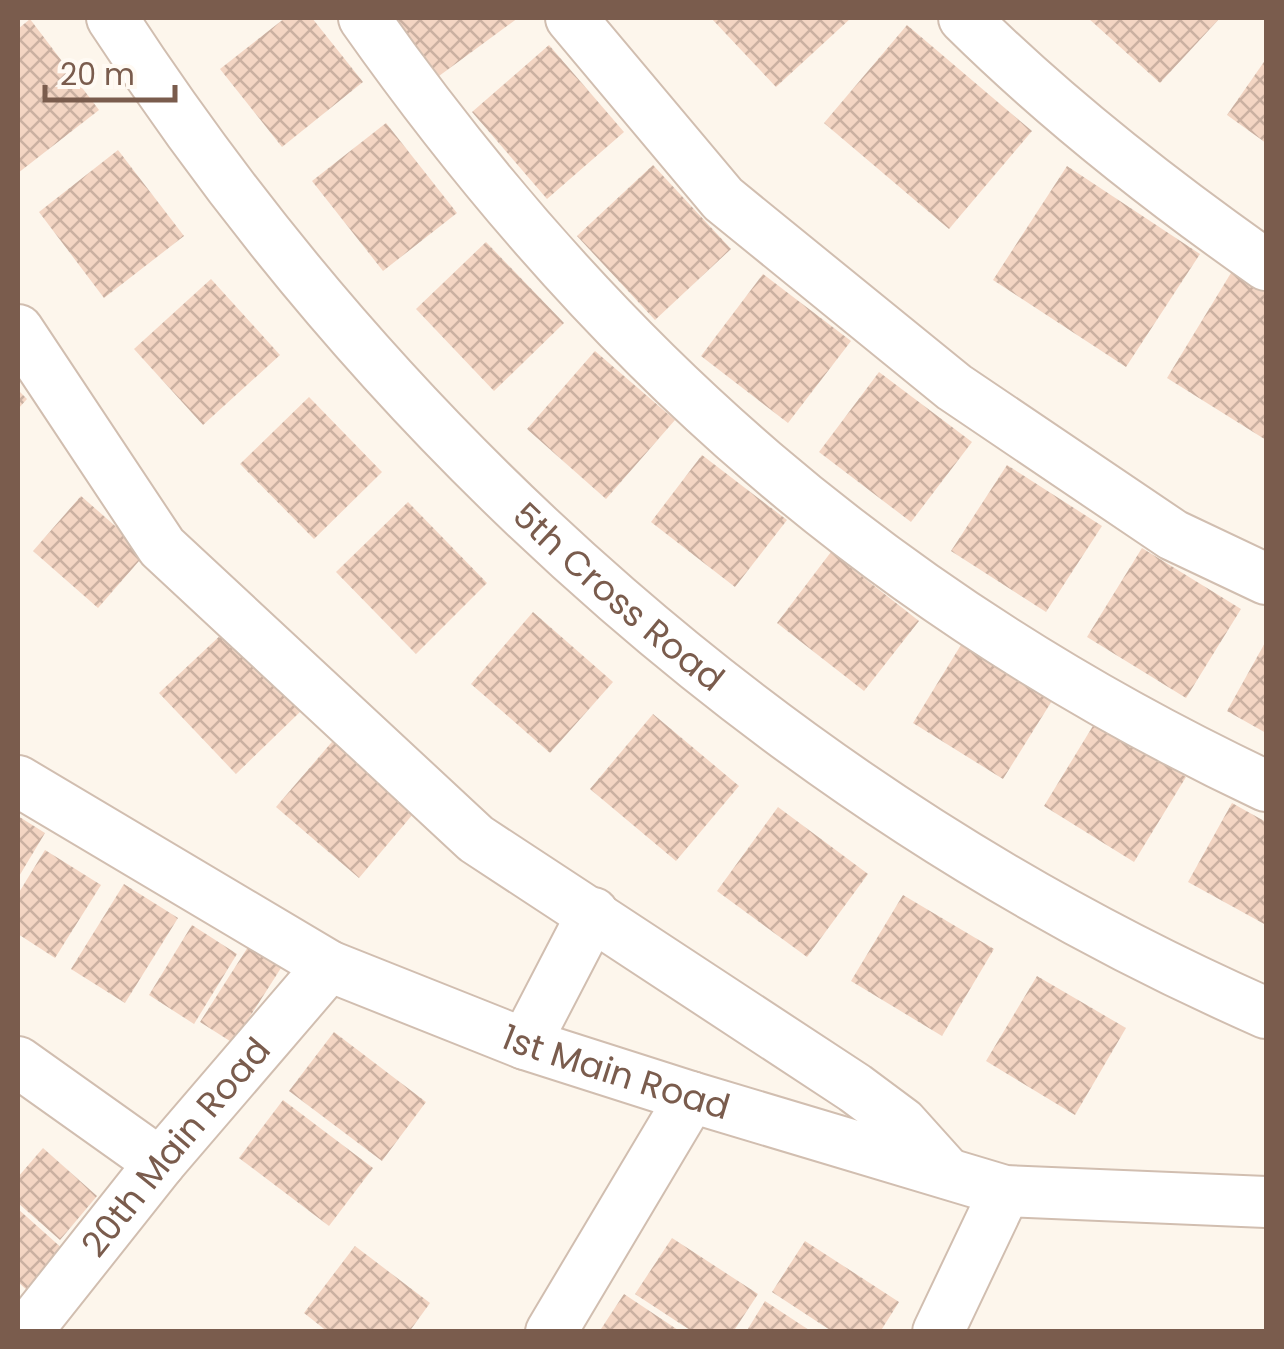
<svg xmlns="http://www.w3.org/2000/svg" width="1284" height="1349" viewBox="0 0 1284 1349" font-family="Poppins,sans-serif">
  <defs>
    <pattern id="building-cross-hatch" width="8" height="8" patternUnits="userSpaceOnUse" patternTransform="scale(2.5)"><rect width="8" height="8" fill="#f3d5c3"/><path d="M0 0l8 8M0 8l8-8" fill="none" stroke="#cab0a1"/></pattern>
  </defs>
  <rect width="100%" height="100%" fill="#fdf6ec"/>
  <!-- building -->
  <g fill="url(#building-cross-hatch)">
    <path d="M285 18H312L363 82 282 147 220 69Z"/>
    <path d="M396 18H518L439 76Z"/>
    <path d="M711 18H851L776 87Z"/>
    <path d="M1088 18H1220L1160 83Z"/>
    <path d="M30 19 99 110 18 173V29Z"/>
    <path d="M907 25 1032 131 949 229 824 123Z"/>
    <path d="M549 45 624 132 547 199 472 112Z"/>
    <path d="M1266 59V143L1227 115Z"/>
    <path d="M386 123 457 213 383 271 312 181Z"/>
    <path d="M118 150 184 236 104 298 39 212Z"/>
    <path d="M653 165 731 249 655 320 577 236Z"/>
    <path d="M1067 166 1200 254 1126 367 993 280Z"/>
    <path d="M486 242 564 323 494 391 416 309Z"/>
    <path d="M1234 268 1266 288V440L1167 378Z"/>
    <path d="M763 274 851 341 788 423 701 356Z"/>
    <path d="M211 279 280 355 203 425 134 349Z"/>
    <path d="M595 351 675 420 606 499 527 429Z"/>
    <path d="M879 372 972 442 911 522 819 452Z"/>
    <path d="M18 390 27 399 18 409Z"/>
    <path d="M309 397 382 472 314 539 240 464Z"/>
    <path d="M702 455 787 520 735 587 651 522Z"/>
    <path d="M1007 465 1102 526 1046 612 951 551Z"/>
    <path d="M81 496 146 553 98 608 33 551Z"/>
    <path d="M408 502 487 583 416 654 336 572Z"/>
    <path d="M1142 548 1241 609 1186 698 1087 637Z"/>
    <path d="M831 552 919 621 864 691 777 623Z"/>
    <path d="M533 612 613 682 550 753 471 684Z"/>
    <path d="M224 632 301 711 236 774 159 693Z"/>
    <path d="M964 640 1055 696 1003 779 913 723Z"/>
    <path d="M1266 641V733L1227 711Z"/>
    <path d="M653 714 739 786 676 861 590 789Z"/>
    <path d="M1096 721 1186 777 1134 862 1044 806Z"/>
    <path d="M337 736 419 807 359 878 276 807Z"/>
    <path d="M1232 803 1266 822V925L1188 882Z"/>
    <path d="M778 807 868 874 807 957 717 891Z"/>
    <path d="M18 816 45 833 18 878Z"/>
    <path d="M45 850 101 885 55 958 18 934V894Z"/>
    <path d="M124 884 178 918 125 1003 71 969Z"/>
    <path d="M903 895 994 949 942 1036 851 981Z"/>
    <path d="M192 925 237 954 194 1024 149 995Z"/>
    <path d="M248 947 281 968 233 1043 200 1022Z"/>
    <path d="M1037 976 1126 1028 1075 1115 986 1061Z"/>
    <path d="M334 1032 426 1102 382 1161 289 1091Z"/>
    <path d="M283 1100 373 1168 329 1226 239 1158Z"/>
    <path d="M43 1148 97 1196 60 1240 18 1203V1177Z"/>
    <path d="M18 1209 64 1250 28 1291 18 1282Z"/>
    <path d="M672 1238 758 1294 733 1332H693L635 1294Z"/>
    <path d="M805 1241 899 1302 880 1332H833L772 1292Z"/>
    <path d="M355 1246 430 1303 409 1332H328L304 1313Z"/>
    <path d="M624 1294 681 1332H599Z"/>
    <path d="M765 1301 812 1332H746Z"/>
  </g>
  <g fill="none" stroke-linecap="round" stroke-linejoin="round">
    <defs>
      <g id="minor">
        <path id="s1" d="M112 18C393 449 793 805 1266 1013"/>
        <path d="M364 18C605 360 887 607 1266 786"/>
        <path d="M571 18 723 199 954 387 1173 535 1266 579"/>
        <path d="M964 18C1057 110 1159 190 1266 265"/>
        <path d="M18 330 162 547 476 839 855 1088 902 1123 947 1173"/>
        <path id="s2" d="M18 781 329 966 525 1044 691 1097 1005 1191 1266 1202"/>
        <path d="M525 1044 593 913"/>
        <path d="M18 1062 160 1163"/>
        <path id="s3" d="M26 1332 160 1163 329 966"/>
        <path d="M551 1332 691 1097"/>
        <path d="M938 1332 1005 1191"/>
      </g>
    </defs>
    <!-- minor casing -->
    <use href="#minor" stroke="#d1beb0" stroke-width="54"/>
    <!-- minor -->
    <use href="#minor" stroke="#fff" stroke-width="50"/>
  </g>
  <g text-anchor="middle" stroke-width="10" stroke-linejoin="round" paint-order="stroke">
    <!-- street labels -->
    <g font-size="35" fill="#7a5c4d" stroke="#fffaf3">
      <text dy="12" stroke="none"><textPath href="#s1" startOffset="772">5th Cross Road</textPath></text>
      <text dy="12" stroke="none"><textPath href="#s2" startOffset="668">1st Main Road</textPath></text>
      <text dy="12" stroke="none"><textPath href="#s3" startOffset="238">20th Main Road</textPath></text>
    </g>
  </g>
  <!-- border -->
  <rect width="1284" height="1349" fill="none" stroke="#7a5c4d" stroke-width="40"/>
  <!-- scale -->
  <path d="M45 85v15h130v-15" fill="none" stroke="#7a5c4d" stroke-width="5"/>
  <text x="60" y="85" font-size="30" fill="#7a5c4d" stroke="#fffaf3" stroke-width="8" paint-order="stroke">20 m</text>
</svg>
